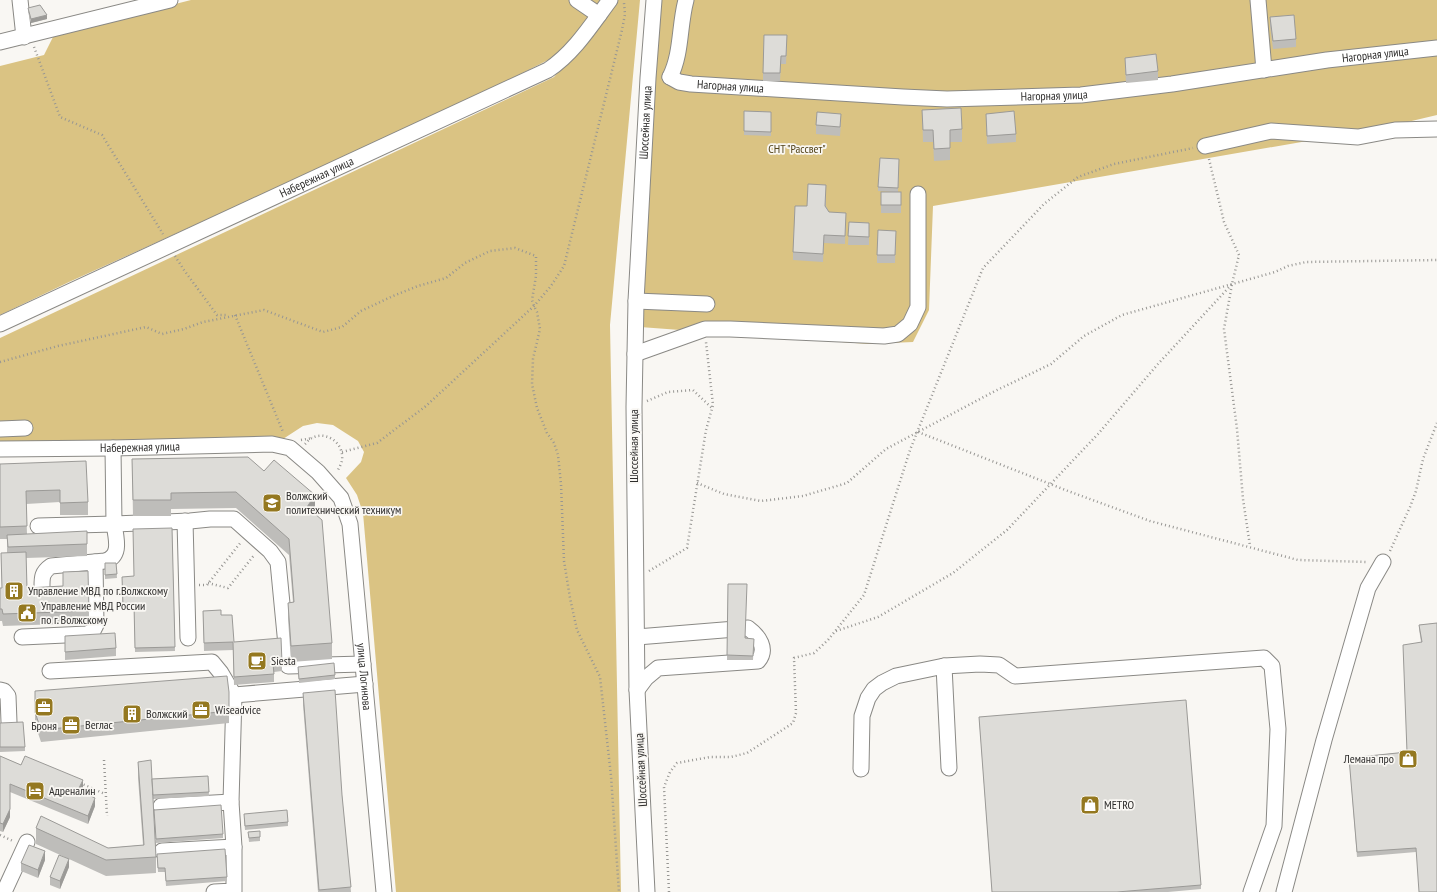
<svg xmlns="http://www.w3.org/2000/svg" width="1437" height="892" viewBox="0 0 1437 892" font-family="'PT Sans Narrow',sans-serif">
  <rect width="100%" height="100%" fill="#f9f7f3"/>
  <!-- green -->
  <g fill="#dac383">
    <path d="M191 0H600L579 31 554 57 451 109 69 282 0 315V66L44 55 54 35Z"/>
    <path d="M617 0H640L610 325 621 892H396L363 513 357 495 346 478 361 462 364 452 358 441 333 425 317 423 303 426 283 439 268 438 0 442V338L554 77Z"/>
    <path d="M659 0H1437V115L1382 128 933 206 929 310 913 342 868 344 640 327Z"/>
  </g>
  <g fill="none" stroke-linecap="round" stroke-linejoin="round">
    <defs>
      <g id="minor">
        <path d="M20 0 24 37"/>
        <path d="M577 0 599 15"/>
        <path d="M1258 0 1264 70"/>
        <path d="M0 42 170 0"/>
        <path id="s1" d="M670 77 679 82 691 84 903 97 947 99 1081 95 1172 84 1327 60 1437 48"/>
        <path d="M670 77C682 53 679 26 686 0"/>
        <path d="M1205 146 1271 131 1358 137 1395 130 1437 129"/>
        <path d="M636 301 707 304"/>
        <path id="s2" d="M0 324 548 70C574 53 592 24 610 0"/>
        <path d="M635 354 705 329H730L884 336 898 334 910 324 918 307V194"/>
        <path d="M0 429 25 428"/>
        <path d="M113 448 114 524 190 521 210 519H234L270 551 278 562 288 666 363 664"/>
        <path id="s3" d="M0 449 113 448 272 444 290 448 318 472 341 498 350 524 384 892"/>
        <path d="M185 521 188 638"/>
        <path d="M38 526 114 524C116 538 122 556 105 561L51 566C41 573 42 578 42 590"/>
        <path d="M22 637 87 634 93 631 96 625 95 562"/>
        <path d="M944 666 949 768"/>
        <path d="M50 671 212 662 221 673 234 695 231 802 234 847V891L214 892"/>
        <path d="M0 690 4 691 8 696 9 722"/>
        <path d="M637 690 646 678 658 668 758 661C768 649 759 636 748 628L637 637"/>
        <path d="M234 695 365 684"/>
        <path d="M861 769 862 716 868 698 874 689 882 683 896 676 944 666 980 664 999 665 1015 676 1264 658 1272 666 1278 729 1274 826 1251 892"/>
        <path d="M161 806 231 802"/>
        <path d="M162 851 234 847"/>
        <path d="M4 892 27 842"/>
        <path id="s4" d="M647 892 637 690 634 407 636 301 648 78 654 0"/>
        <path d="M1284 892 1324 740 1368 588 1383 562"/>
      </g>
    </defs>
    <!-- minor casing -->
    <use href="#minor" stroke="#8a8985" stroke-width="17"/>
    <!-- path -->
    <g stroke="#979693" stroke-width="2.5" stroke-dasharray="1 3" stroke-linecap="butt">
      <path d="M34 47 60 117 102 135 163 234"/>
      <path d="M1209 159 1224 222 1239 255 1232 284 1224 329 1237 429 1243 499 1250 546"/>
      <path d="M175 256 184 270 217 315H228"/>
      <path d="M235 315 283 432"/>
      <path d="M0 362 58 346 146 327 162 334 184 329 203 322 264 310 323 332 342 327 361 311 393 296 418 286 446 278 465 263 490 251 515 248 536 256V276L532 300 534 306 537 312 540 329 533 359 532 384 537 408 547 433 554 443 558 455 561 484 564 561 570 598 577 630 600 677 611 776 619 892"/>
      <path d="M647 401 668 392 693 390 712 408"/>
      <path d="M918 432 1068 491 1150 521 1298 560 1367 562"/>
      <path d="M301 440 313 438"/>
      <path d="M305 444C307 442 309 439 312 438 325 431 341 441 342 455 343 461 340 466 338 470"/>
      <path d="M342 452 377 443 426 406 534 306 551 286 564 266 622 30 625 14 624 3"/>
      <path d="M697 483 724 494 761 501 803 496 847 483 886 449 995 391 1051 364 1084 336 1122 315 1275 272 1288 266 1306 262 1437 260"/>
      <path d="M1390 551 1410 507 1416 491 1423 459 1437 423"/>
      <path d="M649 571 687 548 706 430 713 405 706 342"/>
      <path d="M208 583 228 588 255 554"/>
      <path d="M199 585H207L241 542"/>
      <path d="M836 631 878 617 953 573 1007 530 1098 434 1158 364 1232 284"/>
      <path d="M104 760 107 816"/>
      <path d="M80 783 105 794"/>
      <path d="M0 835 13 841"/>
      <path d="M669 892 664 787 670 772 677 763 710 757H731L747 753 793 723 796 713 794 658 814 653 828 640 864 595 910 450 983 268 1044 204 1078 177 1114 164 1193 148"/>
    </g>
    <!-- minor -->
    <use href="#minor" stroke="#fff" stroke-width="15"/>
  </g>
  <!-- wall -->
  <g fill="#bebdba">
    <path d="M28 8 47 19 31 23 28 12Z"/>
    <path d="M1270 17 1296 39V47L1273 49 1270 26Z"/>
    <path d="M787 44 786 64H781L780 81H763V73Z"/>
    <path d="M1125 58 1158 71V80L1126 83 1125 66Z"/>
    <path d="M922 110 962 129V142H950V160L934 161 933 142H923Z"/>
    <path d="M744 111 771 112V136L744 135Z"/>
    <path d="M986 114 1016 134V142L987 144Z"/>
    <path d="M841 122 840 136 816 134V125Z"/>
    <path d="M899 163 898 192H901V213H881V192H893L878 191V187Z"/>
    <path d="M826 193V206L829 212 846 221 845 244 824 243 823 262 793 260V252L807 206Z"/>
    <path d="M849 222 869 223V245H848Z"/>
    <path d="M896 239 895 263H877V255Z"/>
    <path d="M132 459 264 471 315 511 314 513 332 643V659L291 662 288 619V603L293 602 289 555 236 508 171 509V516H133Z"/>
    <path d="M0 464 88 502V515H60V502L26 504 27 534 87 544V556L26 558 27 588 63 586V572L89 611V623L3 626 2 621H0V588H2L1 553H7V539H0Z"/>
    <path d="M172 528 175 651 135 652 134 609 123 610 122 581 134 576Z"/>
    <path d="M105 563H116L117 578 105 579Z"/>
    <path d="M728 584 746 638 754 639 753 660H727Z"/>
    <path d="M203 611 221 615 234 642 282 663V671L274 672V682L234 685 233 650 204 651Z"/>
    <path d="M1437 623 1416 852 1357 857 1349 758 1407 752 1421 642 1419 629V625Z"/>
    <path d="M65 636 116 648V656L65 660Z"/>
    <path d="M298 667 335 675V679L299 683Z"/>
    <path d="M229 692V723L41 742 35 724V712Z"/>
    <path d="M303 693 342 795 351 892H318L303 705Z"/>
    <path d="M979 717 1201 885V889L1168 892H992Z"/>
    <path d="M0 723 25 747V751L0 752Z"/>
    <path d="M0 756 21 765 83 788 81 792 95 806 88 824 10 792V817L3 832 0 831Z"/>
    <path d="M138 762 152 779 208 776 209 796 153 799 156 857V873L106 876 69 859V867L60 889 50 885V877L69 859 36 844V828L108 848 143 845 138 778Z"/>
    <path d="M154 814 223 834V838L156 843Z"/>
    <path d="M244 818 288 822V826L245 830Z"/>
    <path d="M260 831V841L249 842 248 832Z"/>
    <path d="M157 858 227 877V881L166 886 165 872H158Z"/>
    <path d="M45 860 38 878 21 871V863Z"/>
  </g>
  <!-- shaded-wall -->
  <g fill="#9b9a97">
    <path d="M47 15V19L31 23V19Z"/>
    <path d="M315 495V511L307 523V507Z"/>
    <path d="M83 780V788L78 798V790Z"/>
    <path d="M95 798V806L88 824V816Z"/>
    <path d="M10 809V817L3 832V824Z"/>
    <path d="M45 851V860L38 878V870Z"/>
    <path d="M69 859V867L60 889V881Z"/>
  </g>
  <!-- building -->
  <g fill="#dddcd8" stroke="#9b9a97">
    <path d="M40 5 47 15 31 19 28 8Z"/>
    <path d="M1294 15 1296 39 1273 41 1270 17Z"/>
    <path d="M764 35H787L786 56H781L780 73H763Z"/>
    <path d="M1156 54 1158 71 1126 75 1125 58Z"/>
    <path d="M961 108 962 129 950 130V148L934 149 933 130H923L922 110Z"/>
    <path d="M744 111 771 112V132L744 131Z"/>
    <path d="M1014 111 1016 134 987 136 986 114Z"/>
    <path d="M817 112 841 114 840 127 816 125Z"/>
    <path d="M880 158 899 159 898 188 878 187Z"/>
    <path d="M808 184 826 185 825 206 829 212 846 213 845 236 824 235 823 254 793 252 795 206H807Z"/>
    <rect x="881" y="192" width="20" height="13"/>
    <path d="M849 222 869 223V237L848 236Z"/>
    <path d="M878 230 896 231 895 255H877Z"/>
    <path d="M248 457 264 471 274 460 315 495 307 507 322 520 332 643 291 646 288 603 294 602 289 539 236 492 171 493V500H133L132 459Z"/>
    <path d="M86 461 88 502 60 503V490L26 491 27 526 0 527V464Z"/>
    <path d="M172 528 175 647 135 648 134 605 123 606 122 577 134 576 133 529Z"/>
    <path d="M87 531V544L8 547 7 535Z"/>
    <path d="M26 552 27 588 63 586V572L88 571 89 611 3 614 2 609H0V588H2L1 553Z"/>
    <path d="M105 563H116L117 574 105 575Z"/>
    <path d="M728 584H747L745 638 754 639 753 656 727 655Z"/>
    <path d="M221 610V615H232L234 642 281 638 282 663 273 664 274 674 234 677 233 642 204 643 203 611Z"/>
    <path d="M1437 623V892H1419L1416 848 1357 852 1349 758 1407 752 1403 645 1422 642 1419 625Z"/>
    <path d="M115 633 116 648 65 652V636Z"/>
    <path d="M334 663 335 675 299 679 298 667Z"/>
    <path d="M227 676 229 692V711L41 730 35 712V691Z"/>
    <path d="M335 690 342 795 351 887 319 890 303 693Z"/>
    <path d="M1186 700 1201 885 1117 892H992L979 717Z"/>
    <path d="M23 722 25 747H0V723Z"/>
    <path d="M0 756 21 765 25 756 83 780 78 790 95 798 88 816 10 784V809L3 824 0 823Z"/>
    <path d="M151 760 156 857 106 860 36 828 41 816 108 848 144 845 138 762Z"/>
    <path d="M208 776 209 792 153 795 152 779Z"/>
    <path d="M221 805 223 834 156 839 154 810Z"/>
    <path d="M287 810 288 822 245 826 244 814Z"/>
    <path d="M260 831V837L249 838 248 832Z"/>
    <path d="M29 845 45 851 38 870 21 863Z"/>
    <path d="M225 849 227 877 166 881 165 868H158L157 854Z"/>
    <path d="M59 855 69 859 60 881 50 877Z"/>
  </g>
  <!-- icons -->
  <defs>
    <symbol id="university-square" viewBox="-11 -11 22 22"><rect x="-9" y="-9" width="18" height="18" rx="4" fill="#947820" stroke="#f9f7f3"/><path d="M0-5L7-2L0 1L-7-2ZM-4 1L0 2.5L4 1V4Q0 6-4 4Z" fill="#fff"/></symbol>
    <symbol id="building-square" viewBox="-11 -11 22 22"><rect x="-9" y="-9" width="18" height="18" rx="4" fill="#947820" stroke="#f9f7f3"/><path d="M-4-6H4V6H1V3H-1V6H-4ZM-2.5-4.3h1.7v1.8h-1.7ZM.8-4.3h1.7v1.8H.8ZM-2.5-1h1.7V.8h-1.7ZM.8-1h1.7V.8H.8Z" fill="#fff"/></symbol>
    <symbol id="civic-square" viewBox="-11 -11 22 22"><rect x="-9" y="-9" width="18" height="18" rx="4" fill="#947820" stroke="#f9f7f3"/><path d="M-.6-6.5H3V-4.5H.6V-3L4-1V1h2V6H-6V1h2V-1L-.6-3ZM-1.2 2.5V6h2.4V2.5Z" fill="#fff"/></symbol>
    <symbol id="cafe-square" viewBox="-11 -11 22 22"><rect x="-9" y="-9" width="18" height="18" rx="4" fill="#947820" stroke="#f9f7f3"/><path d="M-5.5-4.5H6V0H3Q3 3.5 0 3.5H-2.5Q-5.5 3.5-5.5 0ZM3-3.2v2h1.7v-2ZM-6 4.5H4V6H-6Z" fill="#fff"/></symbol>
    <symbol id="office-square" viewBox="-11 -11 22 22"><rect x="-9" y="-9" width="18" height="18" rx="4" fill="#947820" stroke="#f9f7f3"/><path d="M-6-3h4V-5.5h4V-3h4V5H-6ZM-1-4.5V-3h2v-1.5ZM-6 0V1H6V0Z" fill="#fff"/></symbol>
    <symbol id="shop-square" viewBox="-11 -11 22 22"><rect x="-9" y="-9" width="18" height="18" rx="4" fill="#947820" stroke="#f9f7f3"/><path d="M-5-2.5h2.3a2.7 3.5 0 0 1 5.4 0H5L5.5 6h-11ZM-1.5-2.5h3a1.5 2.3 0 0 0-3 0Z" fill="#fff"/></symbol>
    <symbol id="hotel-square" viewBox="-11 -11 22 22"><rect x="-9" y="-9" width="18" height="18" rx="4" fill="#947820" stroke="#f9f7f3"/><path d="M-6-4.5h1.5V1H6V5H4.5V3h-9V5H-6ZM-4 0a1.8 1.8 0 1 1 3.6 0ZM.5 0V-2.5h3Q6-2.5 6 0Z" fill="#fff"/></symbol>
  </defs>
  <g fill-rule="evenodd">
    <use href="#university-square" x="261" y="492" width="22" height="22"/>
    <use href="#building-square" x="3" y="580" width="22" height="22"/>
    <use href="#civic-square" x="16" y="602" width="22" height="22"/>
    <use href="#cafe-square" x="246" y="650" width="22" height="22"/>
    <use href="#office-square" x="33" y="696" width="22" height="22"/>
    <use href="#office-square" x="190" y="699" width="22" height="22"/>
    <use href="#building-square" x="121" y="703" width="22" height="22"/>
    <use href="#office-square" x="60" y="714" width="22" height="22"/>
    <use href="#shop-square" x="1397" y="748" width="22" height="22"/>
    <use href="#hotel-square" x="24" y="780" width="22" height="22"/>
    <use href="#shop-square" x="1079" y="794" width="22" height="22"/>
  </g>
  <g text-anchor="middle" stroke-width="3.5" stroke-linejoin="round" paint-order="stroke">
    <!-- street labels -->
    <g font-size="12" fill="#2e2d2c" stroke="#f9f7f3">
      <text dy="4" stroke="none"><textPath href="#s1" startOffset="710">Нагорная улица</textPath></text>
      <text dy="4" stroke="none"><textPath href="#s1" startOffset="62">Нагорная улица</textPath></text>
      <text dy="4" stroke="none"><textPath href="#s1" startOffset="386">Нагорная улица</textPath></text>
      <text dy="4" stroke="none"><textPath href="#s4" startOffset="770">Шоссейная улица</textPath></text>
      <text dy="4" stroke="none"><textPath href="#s2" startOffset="349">Набережная улица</textPath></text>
      <text transform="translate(634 446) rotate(-90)" y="4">Шоссейная улица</text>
      <text dy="4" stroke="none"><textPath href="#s3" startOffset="140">Набережная улица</textPath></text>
      <text dy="4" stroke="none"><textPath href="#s3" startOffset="543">улица Логинова</textPath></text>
      <text transform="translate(641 770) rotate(-93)" y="4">Шоссейная улица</text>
    </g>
    <!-- park labels -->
    <g font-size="12" fill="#524319" stroke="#f9f7f3">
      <text x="797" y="153">СНТ "Рассвет"</text>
    </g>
    <!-- poi labels -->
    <g font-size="12" fill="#2e2d2c" stroke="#f9f7f3" text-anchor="start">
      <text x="286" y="500">Волжский<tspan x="286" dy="14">политехнический техникум</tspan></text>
      <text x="28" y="595">Управление МВД по г.Волжскому</text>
      <text x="41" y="610">Управление МВД России<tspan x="41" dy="14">по г. Волжскому</tspan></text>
      <text x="271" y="665">Siesta</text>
      <text x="215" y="714">Wiseadvice</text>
      <text x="146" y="718">Волжский</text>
      <text x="85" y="729">Веглас</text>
      <text x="44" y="730" text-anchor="middle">Броня</text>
      <text x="1394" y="763" text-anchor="end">Лемана про</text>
      <text x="49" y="795">Адреналин</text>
      <text x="1104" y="809">METRO</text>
    </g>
  </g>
</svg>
